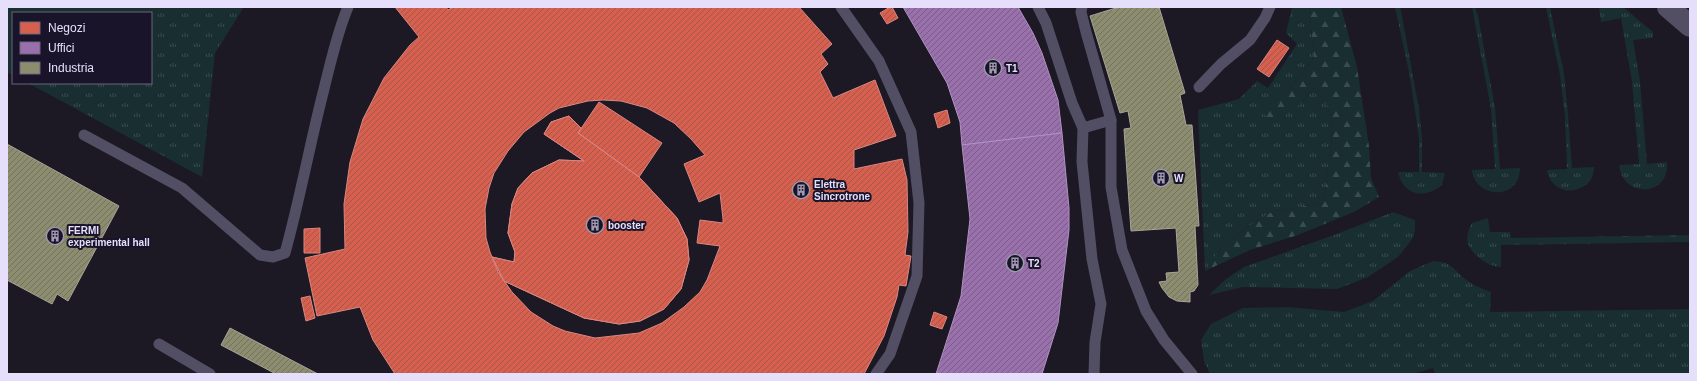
<svg xmlns="http://www.w3.org/2000/svg" width="1697" height="381" viewBox="0 0 1697 381" font-family="Arial,sans-serif">
  <defs>
    <pattern id="grass-tufts" width="24" height="20" patternUnits="userSpaceOnUse"><rect width="24" height="20" fill="#182e30"/><path d="M3 7l-1-3M5 7V3M7 7l1-3M15 17l-1-3M17 17v-4M19 17l1-3" fill="none" stroke="#394c4f"/></pattern>
    <pattern id="forest-firs" width="22" height="20" patternUnits="userSpaceOnUse"><rect width="22" height="20" fill="#182e30"/><path d="M5 1l3.5 6h-7zM16 11l3.5 6h-7z" fill="#394c4f"/></pattern>
    <pattern id="shops-hatch" width="6" height="6" patternUnits="userSpaceOnUse"><rect width="6" height="6" fill="#d6604d"/><path d="M-1 1l2-2M0 6l6-6M5 7l2-2" fill="none" stroke="#a3564d"/></pattern>
    <pattern id="offices-hatch" width="6" height="6" patternUnits="userSpaceOnUse"><rect width="6" height="6" fill="#9970ab"/><path d="M-1 1l2-2M0 6l6-6M5 7l2-2" fill="none" stroke="#775e85"/></pattern>
    <pattern id="industry-hatch" width="6" height="6" patternUnits="userSpaceOnUse"><rect width="6" height="6" fill="#8c8c6e"/><path d="M-1 1l2-2M0 6l6-6M5 7l2-2" fill="none" stroke="#737262"/></pattern>
  </defs>
  <rect width="100%" height="100%" fill="#1c1924"/>
  <!-- grass -->
  <g fill="url(#grass-tufts)">
    <path d="M7 7H244L215 53 202 177 28 83H151V13H13V75L7 72Z"/>
    <path d="M1292 7H1309L1314 58 1286 93 1261 110 1299 105 1313 88 1327 104 1333 129 1324 203 1273 211 1225 242 1205 271 1198 110 1239 99 1257 81 1268 88 1297 44 1286 33Z"/>
    <path d="M1395 7H1400L1401 11 1419 109 1422 138V172L1445 173 1442 185C1424 200 1403 195 1398 172H1419V139L1415 110 1409 72Z"/>
    <path d="M1472 7H1475L1478 16 1495 108 1500 169 1520 168C1520 201 1475 199 1472 170L1495 169 1491 109Z"/>
    <path d="M1546 7H1550L1564 74 1568 115 1572 168 1594 167C1594 171 1593 175 1591 179 1589 183 1586 185 1582 187 1566 196 1550 187 1547 170L1567 169 1565 116 1560 75Z"/>
    <path d="M1599 7H1623L1653 32V38L1633 40 1640 81 1647 164 1667 162C1670 197 1623 199 1619 165L1639 164 1632 82 1621 18 1601 22Z"/>
    <path d="M1393 212 1415 220V231L1413 238 1398 257 1368 277 1337 289 1243 287 1209 295 1226 279 1244 267 1334 235Z"/>
    <path d="M1488 218 1490 232H1510L1511 238 1690 235V242L1501 245V267C1489 267 1473 256 1468 244 1466 237 1468 229 1472 223Z"/>
    <path d="M1433 261C1453 262 1453 270 1468 281 1475 286 1483 289 1491 292L1490 312 1690 309V374H1435L1433 368 1413 374H1210L1204 361 1201 340 1211 324 1243 308 1287 307 1344 312 1373 301 1410 271Z"/>
  </g>
  <!-- forest -->
  <path fill="url(#forest-firs)" d="M1309 7H1341L1357 67 1369 146 1371 178 1379 197 1354 212 1298 235 1250 250 1205 271 1225 242 1273 211 1324 203 1333 129 1327 104 1313 88 1299 105 1274 123 1260 110 1286 93 1314 58Z"/>
  <!-- shops -->
  <g fill="url(#shops-hatch)" stroke="#da8682" fill-rule="evenodd">
    <path d="M395 7H446L448 10 453 7H799L832 44 821 54 828 64 820 72 833 98 875 80 896 136 854 150V169L902 159 907 180 908 232 905 255 911 256 906 286 899 285 897 297 884 336 864 374H395L373 340 360 307 317 316 305 258 345 249 344 204 350 162 363 119 384 78 410 45 419 37ZM603 100 621 101 647 108 674 123 691 139 705 155 684 164 699 202 720 193 723 219V223L700 220 697 243 720 246 707 280 700 292 684 307 662 323 639 333 595 338 565 331 553 326 531 312 512 292 498 272 490 252 486 238 485 209 489 188 494 173 508 151 524 132 550 113 559 108 588 101Z"/>
    <path d="M890 7H892L898 18 887 24 880 13Z"/>
    <path d="M1277 40 1289 48 1269 77 1257 69Z"/>
    <path d="M599 102 662 143 639 177 578 133Z"/>
    <path d="M947 110 950 123 938 128 934 114Z"/>
    <path d="M569 116 581 128 578 133 639 177 652 191 677 218 687 239 689 260 681 289 664 309 640 321 619 324 584 318 504 281 492 257 514 262 515 252 508 233 512 204 518 188 532 173 559 160 584 161 544 134 551 122ZM571 185 650 240 657 266 639 291 605 289 550 250 537 206 547 191Z"/>
    <path d="M569 116 581 128 578 133 639 177 652 191 677 218 687 239 689 260 681 289 664 309 640 321 619 324 584 318 504 281 492 257 514 262 515 252 508 233 512 204 518 188 532 173 559 160 584 161 544 134 551 122Z"/>
    <path d="M320 228V253H304V229Z"/>
    <path d="M310 296 315 318 306 321 301 298Z"/>
    <path d="M934 312 947 317 942 329 930 325Z"/>
  </g>
  <!-- offices -->
  <g fill="url(#offices-hatch)" stroke="#b091c3">
    <path d="M903 7H1018L1033 33 1042 53 1058 100 1062 133 962 145 960 122 947 83Z"/>
    <path d="M1062 133 1069 208V230L1058 323 1042 374H936L961 296 970 219 962 145Z"/>
  </g>
  <!-- industry -->
  <g fill="url(#industry-hatch)" stroke="#a7a599">
    <path d="M1119 7H1159L1185 93 1180 95 1186 125H1192L1199 226H1195L1198 285 1194 291 1190 292V302L1177 301 1169 297 1162 288 1159 282 1167 281 1166 273 1179 272 1176 228 1131 231 1124 129 1131 128 1128 111 1120 113 1090 16Z"/>
    <path d="M7 144 119 206 68 301 57 294 52 304 7 280 8 268 7 267Z"/>
    <path d="M230 328 318 374H276L221 345Z"/>
  </g>
  <g fill="none" stroke-linecap="round" stroke-linejoin="round">
    <!-- lane -->
    <g stroke="#524f64" stroke-width="11">
      <path d="M841 7 879 61 911 132 919 203 917 276 890 354 876 374"/>
      <path d="M1038 7 1046 23 1072 103 1083 128 1082 162 1092 259 1101 304 1095 342 1094 374"/>
      <path d="M1082 7 1081 12 1086 32 1111 120V187L1122 250 1146 311 1164 340 1192 374"/>
      <path d="M1199 87 1221 64 1250 40 1265 18 1270 7"/>
      <path d="M1083 128 1111 120"/>
      <path d="M84 135 182 188 260 255 273 257 285 253C300 199 310 143 324 89 331 61 337 33 348 7"/>
      <path d="M159 344 210 374"/>
    </g>
    <!-- street -->
    <path stroke="#524f64" stroke-width="22" d="M1668 7 1690 26"/>
  </g>
  <!-- icons -->
  <defs>
    <symbol id="building-ring" viewBox="-11 -11 22 22"><circle r="9.5" fill="#191429" stroke="#9f9ab0" stroke-width="1.5"/><path d="M-4-6H4V6H1V3H-1V6H-4ZM-2.5-4.3h1.7v1.8h-1.7ZM.8-4.3h1.7v1.8H.8ZM-2.5-1h1.7V.8h-1.7ZM.8-1h1.7V.8H.8Z" fill="#9f9ab0"/></symbol>
  </defs>
  <g fill-rule="evenodd">
    <use href="#building-ring" x="983" y="58" width="20" height="20"/>
    <use href="#building-ring" x="1151" y="168" width="20" height="20"/>
    <use href="#building-ring" x="791" y="180" width="20" height="20"/>
    <use href="#building-ring" x="585" y="215" width="20" height="20"/>
    <use href="#building-ring" x="45" y="226" width="20" height="20"/>
    <use href="#building-ring" x="1005" y="253" width="20" height="20"/>
  </g>
  <g text-anchor="middle" stroke-width="4" stroke-linejoin="round" paint-order="stroke">
    <!-- poi labels -->
    <g font-size="10" font-weight="bold" fill="#e5dffc" stroke="#191429" text-anchor="start">
      <text x="1006" y="72">T1</text>
      <text x="1174" y="182">W</text>
      <text x="814" y="188">Elettra<tspan x="814" dy="12">Sincrotrone</tspan></text>
      <text x="608" y="229">booster</text>
      <text x="68" y="234">FERMI<tspan x="68" dy="12">experimental hall</tspan></text>
      <text x="1028" y="267">T2</text>
    </g>
  </g>
  <!-- border -->
  <rect width="1697" height="381" fill="none" stroke="#e5dffc" stroke-width="16"/>
  <!-- legend -->
  <rect x="12" y="12" width="140" height="72" fill="#191429" stroke="#6b657d"/>
  <rect x="20" y="22" width="20" height="12" fill="#d6604d" stroke="#6b657d"/>
  <text x="48" y="32" font-size="12" fill="#e5dffc">Negozi</text>
  <rect x="20" y="42" width="20" height="12" fill="#9970ab" stroke="#6b657d"/>
  <text x="48" y="52" font-size="12" fill="#e5dffc">Uffici</text>
  <rect x="20" y="62" width="20" height="12" fill="#8c8c6e" stroke="#6b657d"/>
  <text x="48" y="72" font-size="12" fill="#e5dffc">Industria</text>
</svg>
